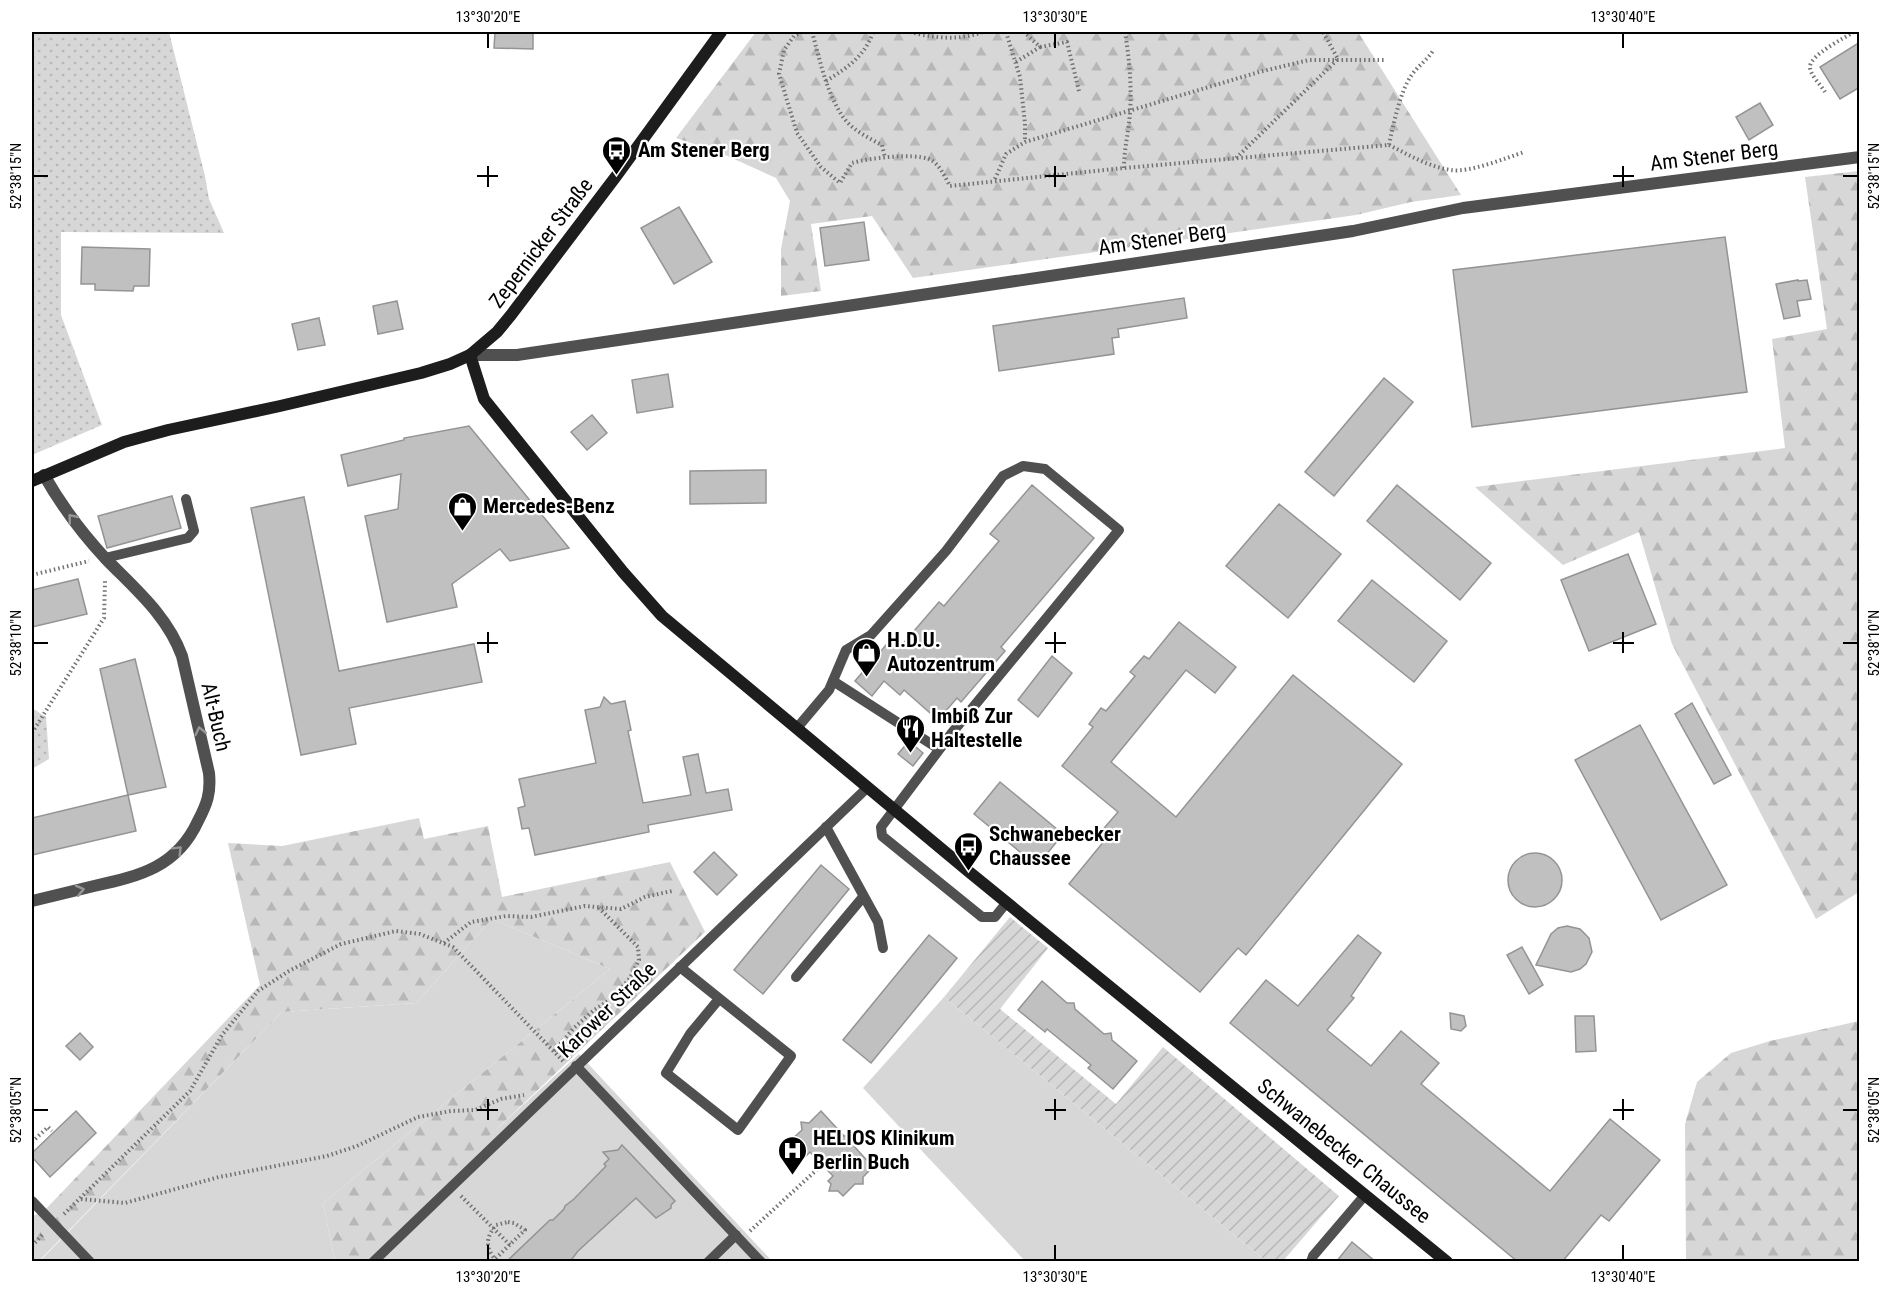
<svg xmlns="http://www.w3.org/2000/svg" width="1891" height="1293" viewBox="0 0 1891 1293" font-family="'Roboto Condensed',sans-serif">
  <defs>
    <pattern id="forest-firs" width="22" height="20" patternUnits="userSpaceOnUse" patternTransform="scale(1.5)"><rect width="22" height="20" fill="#d7d7d7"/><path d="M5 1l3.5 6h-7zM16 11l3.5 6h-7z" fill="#b7b7b7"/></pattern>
    <pattern id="park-dots" width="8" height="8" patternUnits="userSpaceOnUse" patternTransform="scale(1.5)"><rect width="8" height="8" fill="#d7d7d7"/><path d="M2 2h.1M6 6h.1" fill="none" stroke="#b7b7b7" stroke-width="1.8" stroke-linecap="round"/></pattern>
    <pattern id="garden-furrows" width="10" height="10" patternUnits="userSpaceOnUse" patternTransform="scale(1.5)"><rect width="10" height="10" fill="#d7d7d7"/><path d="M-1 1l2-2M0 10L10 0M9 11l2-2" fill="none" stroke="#b7b7b7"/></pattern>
  </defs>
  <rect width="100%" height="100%" fill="#fff"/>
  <!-- grass -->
  <g fill="#d7d7d7">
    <path d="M492 919 610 969 323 1203 335 1261 39 1262 282 1012 416 1003Z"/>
    <path d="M944 997 1266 1261H1025L863 1088Z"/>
    <path d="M579 1054 772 1261 350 1262Z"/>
  </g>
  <!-- forest -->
  <g fill="url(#forest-firs)">
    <path d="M756 32H1358L1461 195 1411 202 1356 215 913 278 872 216 811 224 821 291 781 296V249L790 201 776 178 721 153 676 138Z"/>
    <path d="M1859 171V892L1816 919 1672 644 1639 532 1563 565 1475 487 1785 448 1772 339 1827 329 1805 177Z"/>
    <path d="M419 818 424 839 488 826 502 897 670 862 705 932 357 1261H335L323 1203 610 969 492 919 416 1003 282 1012 39 1261H32V1216L43 1212 260 985 228 843 282 846Z"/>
    <path d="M1859 1021V1261H1686L1685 1124 1697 1082 1731 1053 1770 1041Z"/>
  </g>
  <!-- park -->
  <g fill="url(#park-dots)">
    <path d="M32 32H169L205 176 209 199 224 233 61 232V315L102 425 32 455Z"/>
    <path d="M32 708 46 717 49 759 32 769Z"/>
  </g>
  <!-- garden -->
  <path fill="url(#garden-furrows)" d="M1010 917 1048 948 1000 1009 1116 1104 1163 1047 1339 1196 1283 1261H1266L944 997Z"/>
  <!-- building -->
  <g fill="#c0c0c0" stroke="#949494" stroke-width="1.5">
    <path d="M495 32H533V49L494 48Z"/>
    <path d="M1860 42V87L1840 99 1820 67Z"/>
    <path d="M1760 103 1773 125 1749 140 1736 117Z"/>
    <path d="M679 207 712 262 674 284 641 228Z"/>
    <path d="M864 222 869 260 825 266 820 228Z"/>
    <path d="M1725 237 1747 392 1472 427 1453 270Z"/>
    <path d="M82 247 150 249 149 286H134L133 291 95 290V284H81Z"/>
    <path d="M1798 280V281L1807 280 1811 299 1797 301 1800 316 1784 319 1776 284Z"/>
    <path d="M1184 298 1187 318 1118 329 1119 337 1112 338 1114 354 999 371 993 326Z"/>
    <path d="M397 301 403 329 378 334 373 306Z"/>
    <path d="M319 318 325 345 298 350 292 324Z"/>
    <path d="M668 374 673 407 637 413 632 380Z"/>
    <path d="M1384 378 1413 402 1334 496 1305 472Z"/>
    <path d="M592 415 607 433 587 450 571 432Z"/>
    <path d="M469 426 569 548 510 561 500 549 452 584 457 607 387 622 365 516 398 509 401 474 348 486 341 455 404 440V438Z"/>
    <path d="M766 470V503L690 504V471Z"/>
    <path d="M1032 485 1094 538 1001 647 1005 651 961 702 957 698 938 720 904 690 900 695 884 681 872 696 855 681 892 638 901 646 939 602 944 606 999 541 990 534Z"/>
    <path d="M1397 485 1491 563 1460 600 1367 521Z"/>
    <path d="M172 496 181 528 107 548 98 516Z"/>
    <path d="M304 497 339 671 474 644 482 682 349 708 356 744 301 755 251 508Z"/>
    <path d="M1279 504 1341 554 1288 618 1226 566Z"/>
    <path d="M1628 554 1656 624 1589 651 1561 580Z"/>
    <path d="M78 579 87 614 32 627V590Z"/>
    <path d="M1372 580 1447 641 1414 682 1338 621Z"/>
    <path d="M1179 622 1236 667 1215 693 1186 670 1111 762 1176 817 1293 675 1402 764 1246 955 1238 948 1200 992 1069 884 1105 840 1098 835 1118 812 1062 766 1093 727 1089 724 1101 708 1106 711 1135 676 1130 672 1144 656 1149 659Z"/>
    <path d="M1052 656 1072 673 1038 717 1018 700Z"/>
    <path d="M135 659 166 787 128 795 100 669Z"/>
    <path d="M604 697 611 704 625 701 631 730 628 731 643 803 691 795 683 757 698 754 706 793 728 789 732 810 648 825 649 832 535 855 529 828 522 829 518 808 525 806 519 779 596 763 585 710 600 707Z"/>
    <path d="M1692 703 1731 775 1714 784 1675 714Z"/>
    <path d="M1640 725 1727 885 1661 920 1575 760Z"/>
    <path d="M909 741 923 753 913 766 898 754Z"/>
    <path d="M1000 782 1063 834 1037 866 974 814Z"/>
    <path d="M128 795 136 831 32 855V818Z"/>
    <path d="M714 852 737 875 717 895 694 872Z"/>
    <circle cx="1535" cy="880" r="27"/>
    <path d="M821 865 849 889 763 994 734 970Z"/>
    <path d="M1567 926 1580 929 1589 938 1592 952 1586 964 1580 969 1571 972 1536 965 1551 934 1558 928Z"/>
    <path d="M929 935 957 958 871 1063 843 1040Z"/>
    <path d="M1358 935 1381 953 1351 996 1354 998 1327 1030 1371 1066 1401 1031 1439 1063 1421 1084 1550 1191 1610 1119 1660 1160 1609 1221 1601 1215 1562 1262H1518L1230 1023 1266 980 1298 1006Z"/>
    <path d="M1522 947 1543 985 1529 994 1507 955Z"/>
    <path d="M1042 981 1067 1003H1074L1075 1009 1104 1034 1111 1033 1112 1040 1137 1061 1113 1089 1088 1068 1091 1065 1047 1029 1045 1032 1018 1010Z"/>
    <path d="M1450 1013 1464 1016 1466 1026 1461 1031 1451 1029Z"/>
    <path d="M1575 1016H1594L1596 1051 1576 1052Z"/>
    <path d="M80 1033 93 1047 80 1060 66 1046Z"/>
    <path d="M76 1111 96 1133 50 1177 32 1157V1153Z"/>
    <path d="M821 1111 844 1136H847L852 1141V1144L873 1167 863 1177V1184H855L843 1196 838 1191H829L831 1184 828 1181 833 1176 810 1152 805 1157 801 1153 794 1154V1145L790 1141 802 1130 801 1122 809 1123Z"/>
    <path d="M622 1145 675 1201 671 1205V1208L656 1218 636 1198 578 1251 572 1259 567 1262H506L550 1220H553L564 1209 565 1206 574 1199 606 1166 604 1164 609 1159 603 1152 618 1150Z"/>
    <path d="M1352 1242 1376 1262H1336Z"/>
  </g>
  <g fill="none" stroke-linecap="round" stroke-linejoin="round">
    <!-- path -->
    <g stroke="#727272" stroke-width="4" stroke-dasharray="1.5 3" stroke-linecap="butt">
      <path d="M802 32 794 36 784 50 779 74 797 133 821 167 840 183 852 163C869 158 912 153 929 159 939 163 945 177 950 186L1124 168 1389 145C1393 126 1400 92 1411 76 1417 67 1426 61 1433 51"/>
      <path d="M812 32C820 60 826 92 843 117 852 130 869 138 882 145L885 158"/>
      <path d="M910 32C934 38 958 41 983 32"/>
      <path d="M1006 32 1020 77 1025 124V142"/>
      <path d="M1040 47 1067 42 1079 91"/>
      <path d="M1016 62 1040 47 1024 32"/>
      <path d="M826 81C847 68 865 56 873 32"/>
      <path d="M1825 92C1821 85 1810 75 1810 67 1810 55 1844 38 1854 32"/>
      <path d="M1389 145C1409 155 1429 167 1451 170 1469 173 1506 158 1524 152"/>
      <path d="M1236 158 1338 59 1323 32"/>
      <path d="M1124 168C1124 148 1129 131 1130 112 1132 86 1129 57 1125 32"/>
      <path d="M995 179 1006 154 1025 142 1259 72 1309 60H1386"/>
      <path d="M32 575 89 561"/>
      <path d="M32 733 104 618 105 581"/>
      <path d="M444 943 471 922 506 916 531 917 585 906 621 909 645 897 672 891"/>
      <path d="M554 1051 574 1028 594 1010 613 998 630 978 639 960 638 947 599 908"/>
      <path d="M32 1142 48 1127 52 1131"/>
      <path d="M461 1196 511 1246"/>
      <path d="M81 1199 125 1203 219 1177 327 1156 357 1146 418 1117 451 1111 475 1110 501 1099 524 1095"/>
      <path d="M64 1214 190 1091 222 1035 258 991 289 971 341 944 396 931 420 934 453 947 563 1061"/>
      <path d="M508 1222 514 1223 525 1230 495 1259C485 1247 486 1237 496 1225Z"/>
      <path d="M750 1231 822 1165"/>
      <path d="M32 1246 43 1234"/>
    </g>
    <!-- service -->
    <g stroke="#505050" stroke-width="10">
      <path d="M105 558 188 538 194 531 186 499"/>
      <path d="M833 681 939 749"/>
      <path d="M797 728 829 690 846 650 871 635 946 551 1003 476 1023 466 1045 469 1119 530 951 734 881 827 882 836 982 917H995L1007 902"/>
      <path d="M826 827 878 922 883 948"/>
      <path d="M680 967 791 1056 738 1130 666 1073 690 1034 719 999"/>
      <path d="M796 977 863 897"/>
      <path d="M576 1066 761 1262"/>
      <path d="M32 1201 90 1262"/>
      <path d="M373 1262 868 787"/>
      <path d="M708 1262 736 1235"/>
      <path d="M1311 1262 1313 1256 1365 1195"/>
    </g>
    <!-- minor -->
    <path stroke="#505050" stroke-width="12" d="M32 901C52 896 73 891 94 886 140 876 177 867 198 821 207 804 211 793 209 773L182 656C167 615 135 589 105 558 81 532 61 505 44 475"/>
    <!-- tertiary -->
    <path stroke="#505050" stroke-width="12" d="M470 355H517L1353 231 1463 208 1860 157"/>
    <!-- secondary -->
    <g stroke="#1d1d1d" stroke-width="12">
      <path d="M470 355 484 399 623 572 662 616 968 871 1447 1262"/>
      <path d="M32 481 124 442 168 430 280 406 421 373 450 364 470 355 497 332 511 315 617 175 721 32"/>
    </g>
  </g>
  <!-- one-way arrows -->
  <defs><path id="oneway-chevron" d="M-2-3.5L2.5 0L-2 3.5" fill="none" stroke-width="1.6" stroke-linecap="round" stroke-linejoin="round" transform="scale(1.5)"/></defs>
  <g stroke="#969696">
    <use href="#oneway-chevron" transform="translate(72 518) rotate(-129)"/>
    <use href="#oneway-chevron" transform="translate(200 731) rotate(-103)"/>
    <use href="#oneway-chevron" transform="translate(178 850) rotate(-45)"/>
    <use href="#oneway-chevron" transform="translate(80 890) rotate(-13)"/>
  </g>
  <!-- ticks -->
  <path fill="none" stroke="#000" stroke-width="2" d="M488 33V48M1055 33V48M1623 33V48M488 166V187M1055 166V187M1623 166V187M33 176H48M477 176H498M1045 176H1066M1613 176H1634M1843 176H1858M488 632V653M1055 632V653M1623 632V653M33 643H48M477 643H498M1045 643H1066M1613 643H1634M1843 643H1858M488 1099V1120M1055 1099V1120M1623 1099V1120M33 1110H48M477 1110H498M1045 1110H1066M1613 1110H1634M1843 1110H1858M488 1245V1260M1055 1245V1260M1623 1245V1260"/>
  <!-- icons -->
  <defs>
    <symbol id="bus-pin" viewBox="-11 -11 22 30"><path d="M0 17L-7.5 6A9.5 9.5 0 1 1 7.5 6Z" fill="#000" stroke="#fff"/><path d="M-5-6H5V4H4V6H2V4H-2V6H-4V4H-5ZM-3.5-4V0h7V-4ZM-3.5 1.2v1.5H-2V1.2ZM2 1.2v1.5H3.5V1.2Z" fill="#fff"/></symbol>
    <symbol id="shop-pin" viewBox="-11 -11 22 30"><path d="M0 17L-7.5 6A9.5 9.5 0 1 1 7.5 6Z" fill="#000" stroke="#fff"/><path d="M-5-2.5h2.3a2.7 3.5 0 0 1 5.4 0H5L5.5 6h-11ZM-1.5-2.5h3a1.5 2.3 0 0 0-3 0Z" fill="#fff"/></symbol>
    <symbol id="restaurant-pin" viewBox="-11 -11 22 30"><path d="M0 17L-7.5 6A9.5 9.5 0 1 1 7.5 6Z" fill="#000" stroke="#fff"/><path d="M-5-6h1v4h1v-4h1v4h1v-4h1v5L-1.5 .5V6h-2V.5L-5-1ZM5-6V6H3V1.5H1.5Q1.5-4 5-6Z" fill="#fff"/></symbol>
    <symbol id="hospital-pin" viewBox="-11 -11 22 30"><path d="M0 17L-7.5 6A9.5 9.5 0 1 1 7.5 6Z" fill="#000" stroke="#fff"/><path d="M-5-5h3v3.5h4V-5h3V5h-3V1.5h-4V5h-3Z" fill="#fff"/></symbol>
  </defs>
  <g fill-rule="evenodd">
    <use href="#bus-pin" x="600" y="134" width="33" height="45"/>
    <use href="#shop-pin" x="446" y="490" width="33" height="45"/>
    <use href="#shop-pin" x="850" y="636" width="33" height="45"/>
    <use href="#restaurant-pin" x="894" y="712" width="33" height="45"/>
    <use href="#bus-pin" x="952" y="830" width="33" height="45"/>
    <use href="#hospital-pin" x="776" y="1134" width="33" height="45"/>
  </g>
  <g text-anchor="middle" stroke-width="4.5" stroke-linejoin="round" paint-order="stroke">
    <!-- poi labels -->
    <g font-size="21" font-weight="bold" fill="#000" stroke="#fff" text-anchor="start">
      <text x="638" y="157">Am Stener Berg</text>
      <text x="483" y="513">Mercedes-Benz</text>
      <text x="887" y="647">H.D.U.<tspan x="887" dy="24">Autozentrum</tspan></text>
      <text x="931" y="723">Imbiß Zur<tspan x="931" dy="24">Haltestelle</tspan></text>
      <text x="989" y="841">Schwanebecker<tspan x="989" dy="24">Chaussee</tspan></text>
      <text x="813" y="1145">HELIOS Klinikum<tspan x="813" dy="24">Berlin Buch</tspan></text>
    </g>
    <!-- street labels -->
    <g font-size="21" fill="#000" stroke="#fff">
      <text transform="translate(1714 156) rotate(-7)" y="7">Am Stener Berg</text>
      <text transform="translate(1162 239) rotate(-8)" y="7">Am Stener Berg</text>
      <text transform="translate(541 243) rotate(-53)" y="7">Zepernicker Straße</text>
      <text transform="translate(216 717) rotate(77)" y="7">Alt-Buch</text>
      <text transform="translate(607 1010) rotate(-44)" y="7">Karower Straße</text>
      <text transform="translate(1344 1151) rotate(39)" y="7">Schwanebecker Chaussee</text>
    </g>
  </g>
  <!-- border -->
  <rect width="1891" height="1293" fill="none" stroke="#ffffff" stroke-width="66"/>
  <rect x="33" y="33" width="1825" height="1227" fill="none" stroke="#000" stroke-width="2"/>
  <g font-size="15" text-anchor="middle" fill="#000">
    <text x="488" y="22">13°30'20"E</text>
    <text x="1055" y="22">13°30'30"E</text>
    <text x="1623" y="22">13°30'40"E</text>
    <text transform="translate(16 176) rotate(-90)" y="5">52°38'15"N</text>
    <text transform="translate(1874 176) rotate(-90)" y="5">52°38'15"N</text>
    <text transform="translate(16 643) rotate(-90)" y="5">52°38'10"N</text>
    <text transform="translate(1874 643) rotate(-90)" y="5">52°38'10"N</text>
    <text transform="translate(16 1110) rotate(-90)" y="5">52°38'05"N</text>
    <text transform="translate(1874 1110) rotate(-90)" y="5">52°38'05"N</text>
    <text x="488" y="1282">13°30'20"E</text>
    <text x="1055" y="1282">13°30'30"E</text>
    <text x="1623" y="1282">13°30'40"E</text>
  </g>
</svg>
